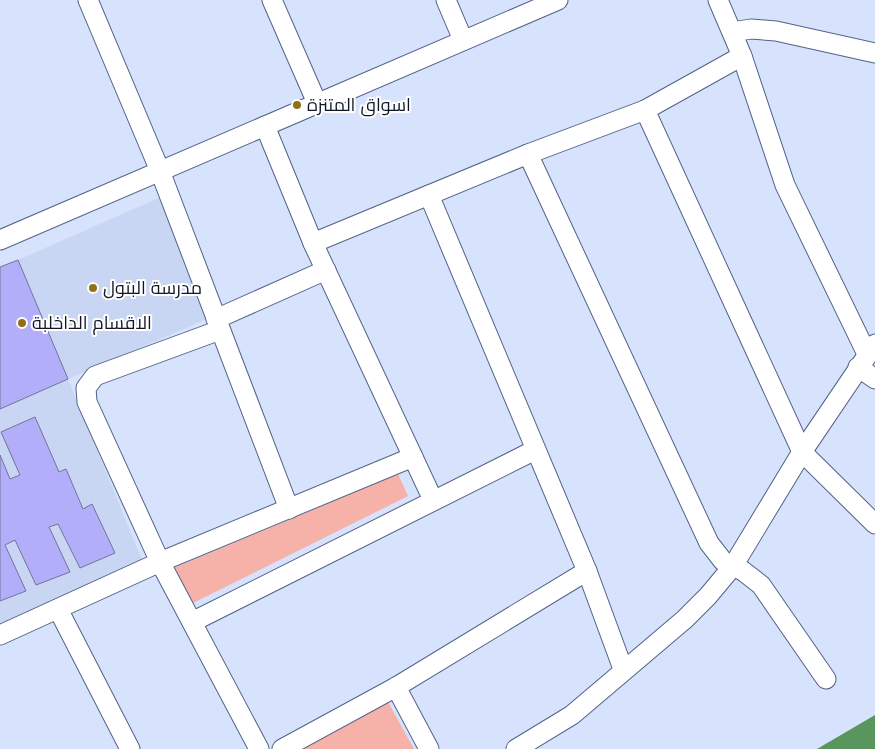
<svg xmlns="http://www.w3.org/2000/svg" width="875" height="749" viewBox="0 0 875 749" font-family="Helvetica,Cairo,sans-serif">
  <rect width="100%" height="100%" fill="#d7e2fc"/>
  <!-- built -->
  <path fill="#c8d5f3" d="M161 197 209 318 68 379 142 560 0 623V409L68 379 18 260Z"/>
  <!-- green -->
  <g fill="#f6b1a9">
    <path d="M398 474 408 496 193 603 174 568Z"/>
    <path d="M388 702 414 749H299Z"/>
  </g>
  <!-- water -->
  <path fill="#58965e" d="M875 715V749H817Z"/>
  <!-- building -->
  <g fill="#b3aef9" stroke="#74729b">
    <path d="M18 260 68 379 0 409V267Z"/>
    <path d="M35 417 59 472 66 469 83 509 92 504 115 553 80 568 58 524 49 527 70 572 36 585 15 540 5 545 26 591 0 601V455L10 479 20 475 1 432Z"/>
  </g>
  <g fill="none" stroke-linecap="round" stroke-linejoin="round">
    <defs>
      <g id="minor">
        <path d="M88 0 160 171 289 509"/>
        <path d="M272 0 317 103"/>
        <path d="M446 0 463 40"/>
        <path d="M718 0 742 56 785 185 867 354"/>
        <path d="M732 32 751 29 776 31 875 53"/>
        <path d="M645 110 802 452 875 524"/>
        <path d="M265 126 313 243 433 500"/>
        <path d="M528 154 709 543 723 561 743 571 761 585 826 679"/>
        <path d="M429 195 587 571 623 669"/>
        <path d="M0 240 558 0"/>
        <path d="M313 243 528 154 645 110 742 56"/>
        <path d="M216 319 326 270"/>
        <path d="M220 330 95 376 86 388 87 402 160 562 259 749"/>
        <path d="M858 367 875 379"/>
        <path d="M58 609 130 749"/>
        <path d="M192 622 535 450"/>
        <path d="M0 635 160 562 413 457"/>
        <path d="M396 687 429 749"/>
        <path d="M282 749 396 687 587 571"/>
        <path d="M516 749 572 715 685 619 708 596 733 566 802 452 875 344"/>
      </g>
    </defs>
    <!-- minor casing -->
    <use href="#minor" stroke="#526287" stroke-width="21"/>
    <!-- minor -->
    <use href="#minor" stroke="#fff" stroke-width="19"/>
  </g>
  <!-- markers -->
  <g fill="#917016" stroke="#fff" stroke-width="2">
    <circle cx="297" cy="105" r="5"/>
    <circle cx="93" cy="288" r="5"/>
    <circle cx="22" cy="323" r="5"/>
  </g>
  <g text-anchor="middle" stroke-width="4" stroke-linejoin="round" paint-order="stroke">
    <!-- poi labels -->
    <g font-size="18" fill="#111726" stroke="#fff" text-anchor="start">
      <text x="307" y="111">اسواق المتنزة</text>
      <text x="103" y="294">مدرسة البتول</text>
      <text x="32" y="329">الاقسام الداخلبة</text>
    </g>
  </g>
</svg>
